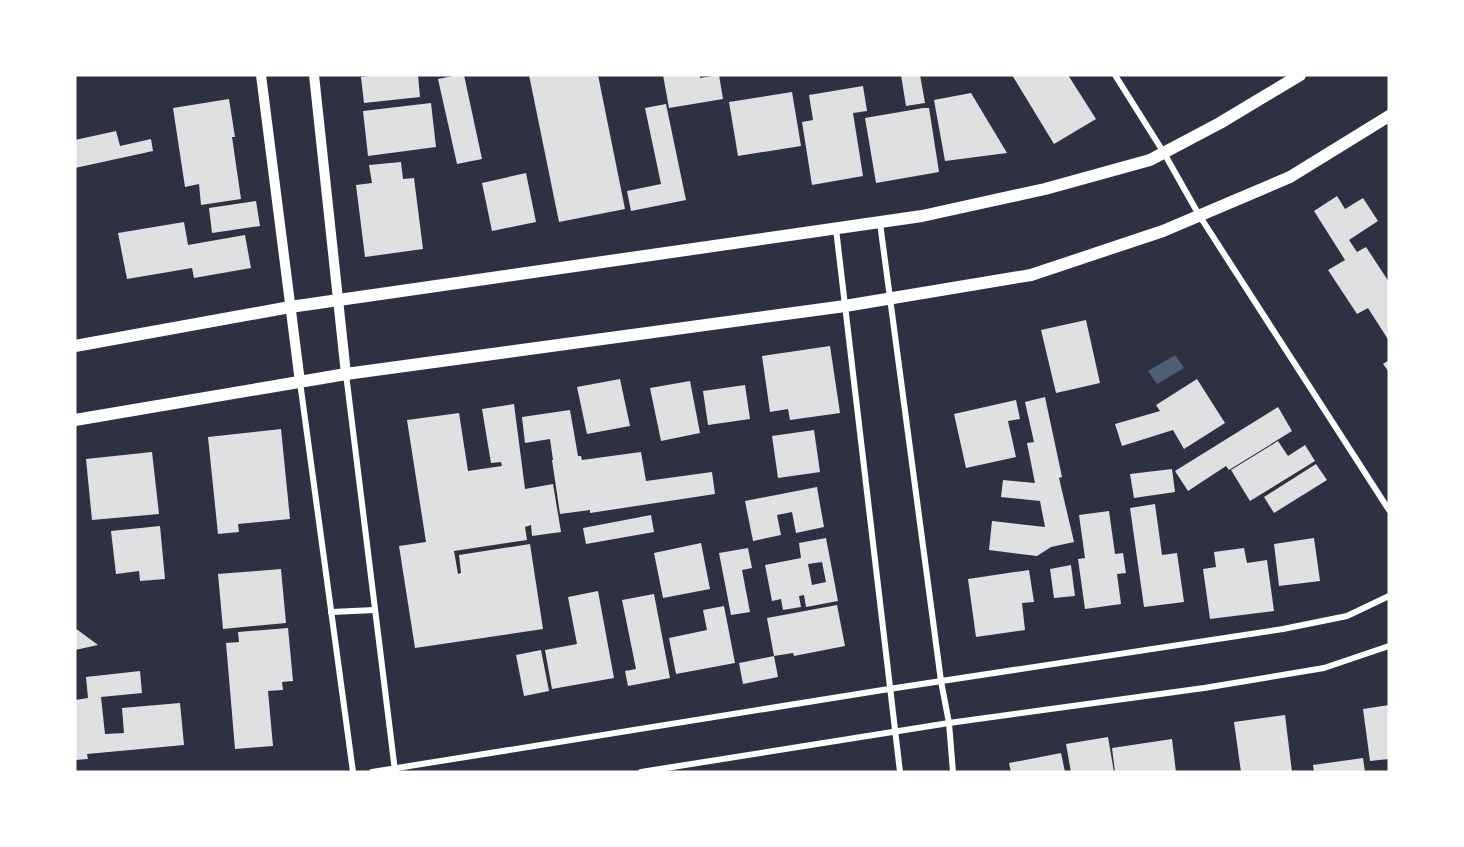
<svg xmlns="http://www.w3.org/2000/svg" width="1464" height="847" viewBox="0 0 1464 847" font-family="Jost,sans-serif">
  <rect width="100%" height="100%" fill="#2d3142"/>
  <!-- water -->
  <path fill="#4f5d75" d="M1175 355 1184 368 1157 384 1148 371Z"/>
  <!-- building -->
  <g fill="#e0e0e3" fill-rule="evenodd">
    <path d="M376 75H418L420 97 364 103 361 77Z"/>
    <path d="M458 75H464L482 159 457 164 438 79Z"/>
    <path d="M529 75H598L625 209 559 222Z"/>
    <path d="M663 75H700V78L719 75 723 99 669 108Z"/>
    <path d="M901 75H920L925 103 906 106Z"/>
    <path d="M1012 75H1068L1096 119 1054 144Z"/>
    <path d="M863 86 867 111 853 113 863 176 812 185 802 122 813 120 809 95Z"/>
    <path d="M792 92 801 146 738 156 729 102Z"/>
    <path d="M971 93 1007 153 945 161 934 100Z"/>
    <path d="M229 99 235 137H232L241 199 201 205 199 184 185 187 173 108Z"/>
    <path d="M431 103 436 147 368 156 363 111Z"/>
    <path d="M666 104 686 200 631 211 627 191 661 184 645 108Z"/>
    <path d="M923 108H929L939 172 876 183 865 118Z"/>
    <path d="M116 131 120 146 151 139 153 151 75 168V140Z"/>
    <path d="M401 162 403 179 414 178 423 249 365 257 356 185 372 183 369 165Z"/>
    <path d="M526 173 536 222 492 231 482 183Z"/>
    <path d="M1337 196 1345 209 1363 198 1378 221 1349 240 1357 252 1366 247 1389 282V341L1368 308 1357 314 1328 270 1345 260 1314 211Z"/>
    <path d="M256 201 260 226 212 233 209 208Z"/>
    <path d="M184 222 188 245 245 235 251 268 194 278 192 268 127 279 118 233Z"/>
    <path d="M1086 320 1100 383 1056 393 1041 330Z"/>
    <path d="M830 346 840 413 790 420 788 409 770 412 762 356Z"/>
    <path d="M1389 360V372L1383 364Z"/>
    <path d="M620 379 630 426 587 434 577 387Z"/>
    <path d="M1197 379 1225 423 1184 449 1173 430 1122 446 1115 424 1160 411 1156 405Z"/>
    <path d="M690 381 700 433 661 441 650 388Z"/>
    <path d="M745 385 750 419 708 425 703 391Z"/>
    <path d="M1045 397 1062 477 1059 478 1074 542 1051 547 1037 556 989 550 992 521 1045 527 1040 501 1001 497 1003 480 1035 483 1027 443 1034 442 1025 402Z"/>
    <path d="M1016 400 1020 419 1008 421 1016 457 966 468 954 414Z"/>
    <path d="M514 404 525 489 553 484 561 532 532 536 531 525 525 527 527 540 454 551 458 574 461 573 459 555 530 544 543 629 415 648 399 546 426 542 407 420 459 413 468 471 502 466 501 462 491 463 482 409Z"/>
    <path d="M1278 407 1292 431 1229 470 1226 466 1188 491 1175 471Z"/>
    <path d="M570 410 578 456H581L582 460 641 452 646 481 712 472 715 494 590 513V510L560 514 552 460H553L550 439 525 443 522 417Z"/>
    <path d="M281 429 290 519 238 524 239 532 218 534 208 437Z"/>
    <path d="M814 430 820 472 778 478 772 436Z"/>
    <path d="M1278 441 1288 456 1305 445 1315 461 1250 501 1231 470Z"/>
    <path d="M152 452 159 514 92 520 86 459Z"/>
    <path d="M1316 464 1327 480 1274 513 1264 497Z"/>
    <path d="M1172 469 1175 492 1134 498 1130 474Z"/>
    <path d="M817 487 824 527 796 533 792 512 777 515 781 535 753 541 745 501Z"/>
    <path d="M1155 504 1162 555 1177 553 1184 602 1144 607 1130 508Z"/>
    <path d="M1109 511 1115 554 1123 553 1126 573 1117 574 1121 604 1085 609 1078 559 1085 558 1079 515Z"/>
    <path d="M651 515 654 532 586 544 583 528Z"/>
    <path d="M160 526 165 579 140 581 139 571 116 574 111 531Z"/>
    <path d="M826 538 838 601 806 607 804 595 799 596 801 607 783 610 781 599 772 601 765 565 801 558 799 543ZM822 562 826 582 812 585 808 564Z"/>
    <path d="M1314 538 1320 581 1279 586 1274 544Z"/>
    <path d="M701 543 710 589 663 598 654 553Z"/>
    <path d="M748 548 752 568 742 570 750 612 731 615 719 553Z"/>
    <path d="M1244 548 1247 563 1267 560 1274 611 1210 619 1203 569 1216 567 1214 552Z"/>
    <path d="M1071 565 1075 596 1054 598 1050 569Z"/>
    <path d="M281 569 286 623 223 629 218 574Z"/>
    <path d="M1029 570 1034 602 1022 603 1025 630 976 637 968 579Z"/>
    <path d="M598 591 614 678 552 689 545 650 577 644 568 597Z"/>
    <path d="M654 594 670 678 628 686 625 671 636 669 622 600Z"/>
    <path d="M837 605 845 646 794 656 793 653 774 656 767 618Z"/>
    <path d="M724 606 735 663 676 674 669 638 707 630 703 610Z"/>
    <path d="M75 628 98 645 75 650Z"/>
    <path d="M288 628 293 681 282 682 283 690 268 691 273 746 235 749 226 643 239 642 238 632Z"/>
    <path d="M541 650 549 691 524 696 516 655Z"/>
    <path d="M774 656 778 677 743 684 739 663Z"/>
    <path d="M140 671 142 693 101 697 105 734 124 733 122 708 180 703 184 745 87 754 88 759 75 760V700L88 698 86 677Z"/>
    <path d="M1389 705V759L1370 761 1363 709Z"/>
    <path d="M1285 715 1292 772H1241L1234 722Z"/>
    <path d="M1108 737 1114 772H1071L1066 744Z"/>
    <path d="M1172 739 1176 772H1115L1112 748Z"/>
    <path d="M1061 753 1065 772H1011L1009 763Z"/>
    <path d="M1363 758 1365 772H1314L1313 765Z"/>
  </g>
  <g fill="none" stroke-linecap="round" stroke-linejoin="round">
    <!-- minor -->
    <g stroke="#fff" stroke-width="6">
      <path d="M1115 75 1164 153 1199 215 1389 510"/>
      <path d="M880 223 941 681 949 723 953 772"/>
      <path d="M836 229 900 772"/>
      <path d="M346 374 395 771"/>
      <path d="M300 382 353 772"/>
      <path d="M331 612 375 610"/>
      <path d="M372 772 889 689 1283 629 1347 616 1389 596"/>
      <path d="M641 772 949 723 1204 688 1324 668 1389 646"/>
    </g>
    <!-- tertiary -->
    <g stroke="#fff" stroke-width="10">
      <path d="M261 75 300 382"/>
      <path d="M314 75 346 374"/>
    </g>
    <!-- secondary -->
    <g stroke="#fff" stroke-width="12">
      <path d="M75 346 290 307 922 216 1045 189 1150 160 1220 123 1300 75"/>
      <path d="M75 420 346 374 845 306 1031 275 1163 231 1290 177 1389 116"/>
    </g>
  </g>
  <!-- border -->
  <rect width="1464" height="847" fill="none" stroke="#ffffff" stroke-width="153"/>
</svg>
